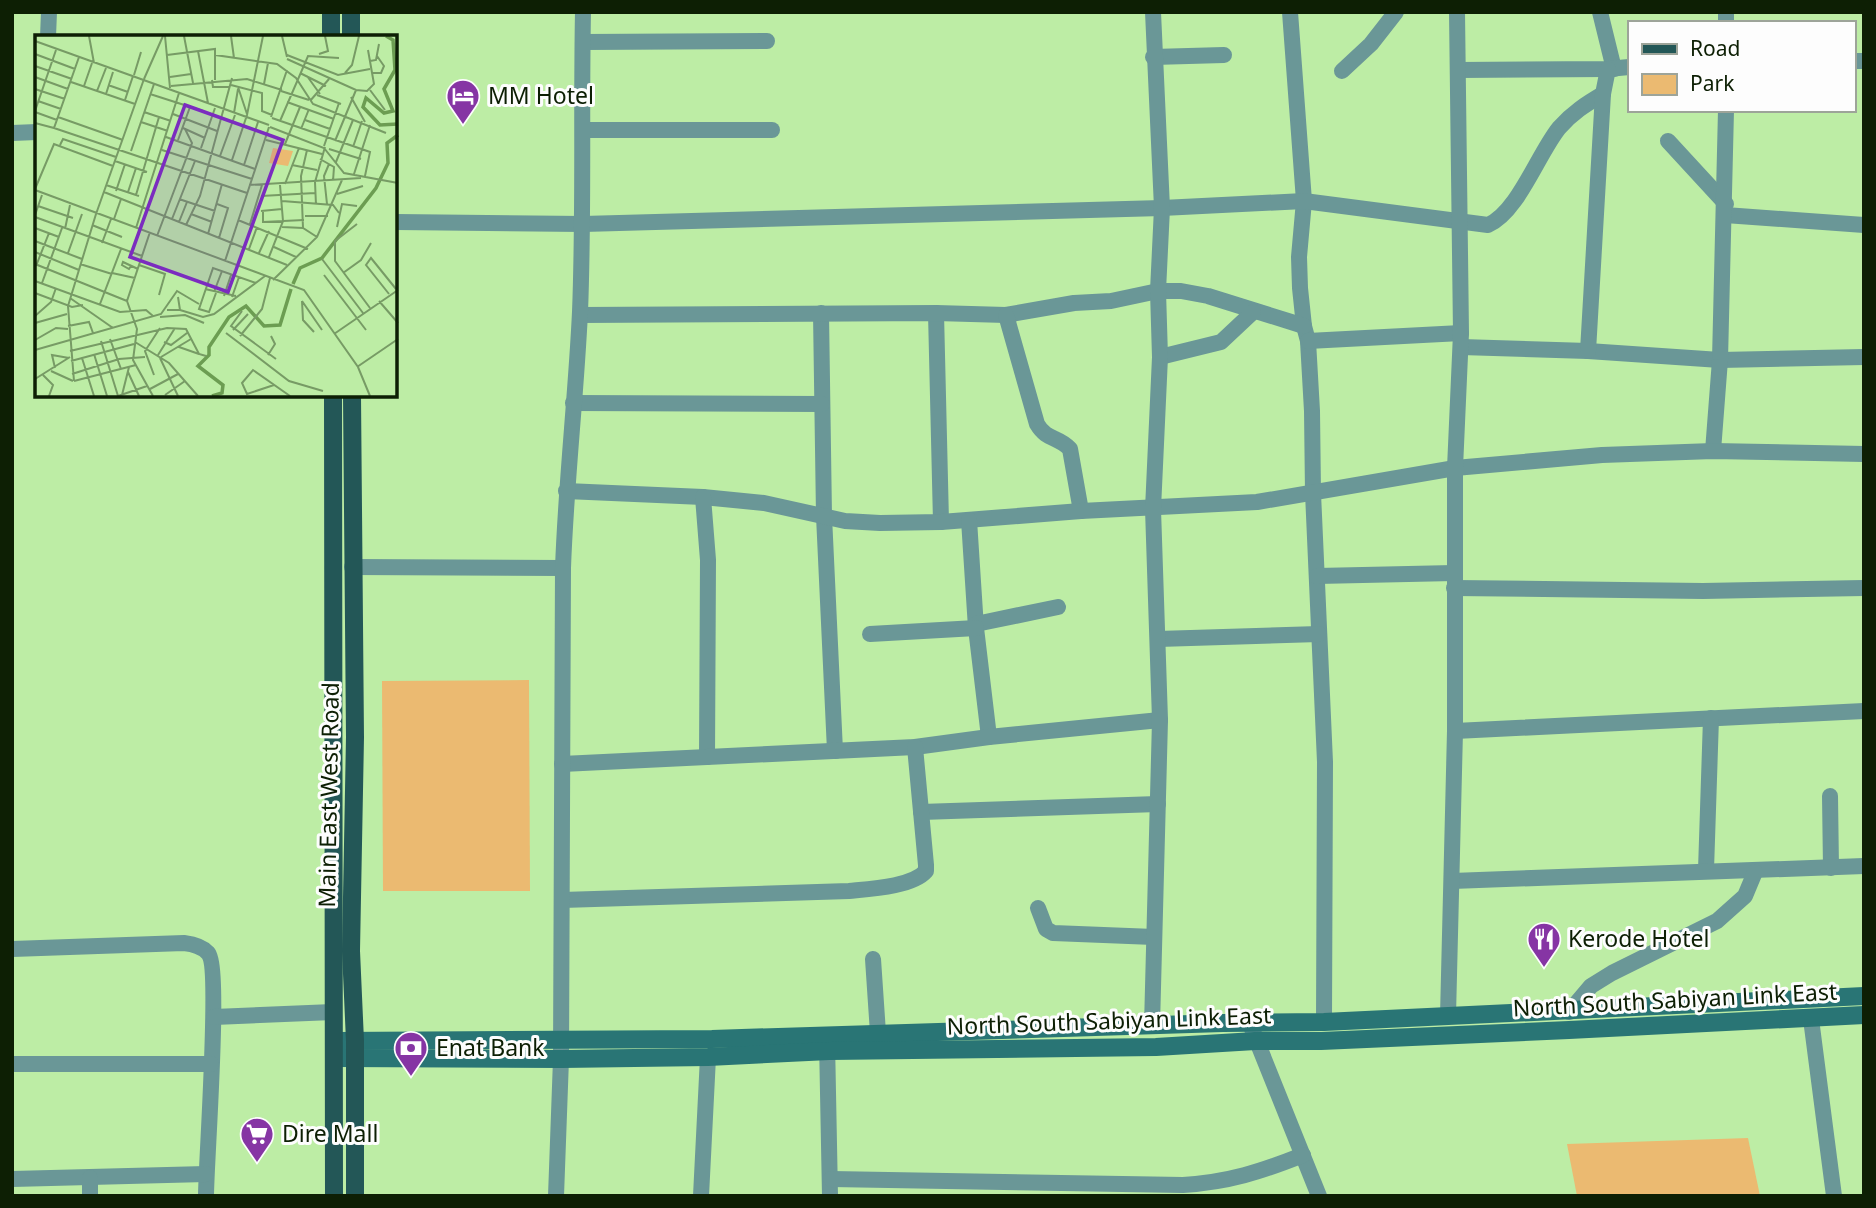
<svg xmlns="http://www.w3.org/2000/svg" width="1876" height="1208" viewBox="0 0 1876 1208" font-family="'Noto Sans',sans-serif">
  <rect width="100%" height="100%" fill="#bdeda5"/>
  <!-- green -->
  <g fill="#ebba71">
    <path d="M529 680 530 891H383L382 681Z"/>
    <path d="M1748 1138 1760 1196H1577L1567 1144Z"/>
  </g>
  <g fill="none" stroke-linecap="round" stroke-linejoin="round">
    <!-- minor -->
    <g stroke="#6a9797" stroke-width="16">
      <path d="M1290 12 1304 201 1299 257 1300 288 1304 326 1308 341 1312 411 1313 493 1325 762 1324 1022"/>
      <path d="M1600 12 1614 69"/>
      <path d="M1726 12V23"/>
      <path d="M48 37 49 12"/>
      <path d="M583 42 767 41"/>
      <path d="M1153 57 1224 55"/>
      <path d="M1853 61H1864"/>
      <path d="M1459 70 1608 69 1629 67"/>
      <path d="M1342 71 1371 44 1396 12"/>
      <path d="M583 130H772"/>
      <path d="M12 133 37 132"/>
      <path d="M1668 141 1726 204"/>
      <path d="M1725 215 1864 225"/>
      <path d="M396 222 583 224 1162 208 1304 201 1488 225C1518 212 1538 154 1559 128 1572 113 1586 104 1603 94"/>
      <path d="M821 313 824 516 835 751"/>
      <path d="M936 313 941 522"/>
      <path d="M580 315 936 313 1006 315 1074 303 1111 301 1158 291H1181L1208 296 1304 326"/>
      <path d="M1006 315 1037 424C1047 441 1058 436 1070 449L1081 511"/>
      <path d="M1308 341 1461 333"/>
      <path d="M1461 347 1588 351 1720 360 1864 357"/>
      <path d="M1588 351 1603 94 1608 69"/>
      <path d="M1160 357 1221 342 1253 312"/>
      <path d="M573 403 822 404"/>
      <path d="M1713 451 1720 360 1726 110"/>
      <path d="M566 491 703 497 764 503 845 521 880 523 941 522 1081 511 1257 502 1455 468 1602 455 1713 451 1864 454"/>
      <path d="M703 497 708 560 707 757"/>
      <path d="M969 520 976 628 989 737"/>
      <path d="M352 567 563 568"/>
      <path d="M1317 576 1454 573"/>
      <path d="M1454 588 1703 591 1864 588"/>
      <path d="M976 624 1058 607"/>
      <path d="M870 634 976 628"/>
      <path d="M1158 639 1319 634"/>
      <path d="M1455 731 1864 711"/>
      <path d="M562 764 915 747 989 737 1160 720"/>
      <path d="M1830 796 1831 868"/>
      <path d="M921 812 1158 804"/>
      <path d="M1706 870 1711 718"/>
      <path d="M1452 881 1864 866"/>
      <path d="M562 900 849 891C869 889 912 887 926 871V865L915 747"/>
      <path d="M1038 908 1046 929 1053 933 1154 937"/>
      <path d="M12 949 184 943C192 944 202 946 208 953 221 967 206 1162 206 1196"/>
      <path d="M873 959 878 1033"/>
      <path d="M1569 1012 1591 986 1612 973 1717 921 1745 896 1755 872"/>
      <path d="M1448 1016 1455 731V468L1461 333 1457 12"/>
      <path d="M214 1017 333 1012"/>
      <path d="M1811 1019 1834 1196"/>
      <path d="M1152 1026 1160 720 1153 509 1160 357 1158 291 1162 208 1153 12"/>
      <path d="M1252 1029 1319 1196"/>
      <path d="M827 1041 830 1196"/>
      <path d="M12 1064H211"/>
      <path d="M12 1179 206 1174"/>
      <path d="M831 1179 1183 1185C1229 1182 1260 1172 1303 1155"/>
      <path d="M90 1196V1178"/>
      <path d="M556 1196 561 1059 563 568C566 482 576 397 580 312 584 212 581 112 583 12"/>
      <path d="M701 1196 708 1057"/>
    </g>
    <!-- secondary -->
    <g stroke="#297575" stroke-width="18">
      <path d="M336 1041 712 1039 1223 1023 1324 1022 1864 996"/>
      <path d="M336 1058 561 1059 708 1057 829 1051 1156 1047 1255 1041H1321L1569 1030 1864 1015"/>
    </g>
    <!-- primary -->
    <g stroke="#235757" stroke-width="18">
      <path d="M331 37V12"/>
      <path d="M351 37V12"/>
      <path d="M333 396 334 1196"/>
      <path d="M352 396 355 737 351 951 355 1041V1196"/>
    </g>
  </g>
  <!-- icons -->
  <defs>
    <symbol id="hotel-pin" viewBox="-11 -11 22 30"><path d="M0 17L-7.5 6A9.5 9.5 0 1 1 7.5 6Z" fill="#8635a4" stroke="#fdfdfd"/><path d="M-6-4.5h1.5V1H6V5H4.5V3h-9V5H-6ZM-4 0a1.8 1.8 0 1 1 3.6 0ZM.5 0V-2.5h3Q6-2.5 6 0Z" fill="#fff"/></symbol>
    <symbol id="restaurant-pin" viewBox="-11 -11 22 30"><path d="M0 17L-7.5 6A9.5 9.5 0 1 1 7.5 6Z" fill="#8635a4" stroke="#fdfdfd"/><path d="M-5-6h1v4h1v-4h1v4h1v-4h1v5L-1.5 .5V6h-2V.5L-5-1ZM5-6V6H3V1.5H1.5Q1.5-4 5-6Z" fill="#fff"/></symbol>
    <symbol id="bank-pin" viewBox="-11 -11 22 30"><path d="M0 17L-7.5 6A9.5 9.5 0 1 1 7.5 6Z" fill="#8635a4" stroke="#fdfdfd"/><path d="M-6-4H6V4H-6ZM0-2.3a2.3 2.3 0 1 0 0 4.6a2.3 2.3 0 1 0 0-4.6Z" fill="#fff"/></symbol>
    <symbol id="supermarket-pin" viewBox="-11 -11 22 30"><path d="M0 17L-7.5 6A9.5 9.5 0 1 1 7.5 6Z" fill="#8635a4" stroke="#fdfdfd"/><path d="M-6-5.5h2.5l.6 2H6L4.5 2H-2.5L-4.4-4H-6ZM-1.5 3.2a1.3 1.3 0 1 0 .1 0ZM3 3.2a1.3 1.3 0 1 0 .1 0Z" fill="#fff"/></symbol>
  </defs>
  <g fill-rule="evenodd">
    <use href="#hotel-pin" x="444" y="77" width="38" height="52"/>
    <use href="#restaurant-pin" x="1525" y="920" width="38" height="52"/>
    <use href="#bank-pin" x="392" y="1029" width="38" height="52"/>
    <use href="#supermarket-pin" x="238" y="1115" width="38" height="52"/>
  </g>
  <g text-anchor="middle" stroke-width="6" stroke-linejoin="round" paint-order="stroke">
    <!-- poi labels -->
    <g font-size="23" fill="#0d1f04" stroke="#fdfdfd" text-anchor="start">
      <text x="488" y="104">MM Hotel</text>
      <text x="1568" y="947">Kerode Hotel</text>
      <text x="436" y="1056">Enat Bank</text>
      <text x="282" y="1142">Dire Mall</text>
    </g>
    <!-- street labels -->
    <g font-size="23" fill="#0d1f04" stroke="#fdfdfd">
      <text transform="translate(329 795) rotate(-89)" y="8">Main East West Road</text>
      <text transform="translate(1675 1000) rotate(-3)" y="8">North South Sabiyan Link East</text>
      <text transform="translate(1109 1021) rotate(-2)" y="8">North South Sabiyan Link East</text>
    </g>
  </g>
  <!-- overview -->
  <g transform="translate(35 35)">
    <rect width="362" height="362" fill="#bdeda5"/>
    <path d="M238 113 258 116 253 131 234 128Z" fill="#ebba71"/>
    <path fill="none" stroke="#6c9d52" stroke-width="3.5" d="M351 1 358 5 360 35 349 54 358 76 349 78 331 63 328 72 345 90 363 89M258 249 265 233 287 223 341 153 353 128 352 108 363 100M177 361 187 358 188 350 163 331 174 320V312L194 282 211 271 229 291 245 290 256 254"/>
    <path fill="none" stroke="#779b65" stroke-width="2" d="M54 1 59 28M130 1 135 53M149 1 158 48M196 1 199 23M247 1 252 22M0 6 234 90M163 16 173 68M0 19 40 34M284 19 293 16 290 1M132 20 180 14V20M252 20 303 40 335 34M252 24 321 55 332 56 339 49 333 15M335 26 341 25 344 9M0 31 37 44M265 38 291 51M310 38 317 30 324 1M338 38H346L349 31 342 21M99 40 106 17M272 41 285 59M0 42 33 54M135 42 156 39M109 44 128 1M177 45 178 52H195M180 45V20L242 29 261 43 278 69 351 98M36 47 100 69M229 49 233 28M73 50 93 57M196 50 227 58V76L237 80M49 51 57 28M136 51 212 44 247 55M203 52 212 79M0 54 30 64M335 55 350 75M62 56 71 33M246 56 274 65M71 59 78 37M115 59 168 76M282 60 306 69M316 62 330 87M90 65 98 41M3 66 26 74M275 66 294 44M252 67 299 84M0 76 21 15M0 77 22 85M109 77 136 86M199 78 203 54M138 79 182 96M23 82 88 105M236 82 252 35M237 83 335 117 330 141M270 85 295 94M245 86 273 21 304 23M106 87 133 96M0 88 19 93 44 22M235 92 289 113 309 138 363 148M19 93 212 158M148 93 170 103M266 94 274 74M131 102 220 134M143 105 155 72M231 105 287 119M300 106 321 55M250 109 265 72M25 110 28 104 81 122M289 111 304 68M318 112 327 86M166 113 180 73M294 114 326 124M127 115 217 144M96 116 119 49M185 121 200 80M285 124 299 132 298 146M197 125 212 80 228 1M80 126 112 137M301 127 318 85M209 130 223 87M257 130 282 135M319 139 335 90M250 149 264 113M71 150 104 161M214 150 326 143M0 154 19 109 78 131M0 155 269 255 323 332 335 361M81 156 90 129M69 157 252 230M93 157 101 133M302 159 328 151M101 160 124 82M226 161 280 158M144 164 180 176M247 166 298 170 304 178M182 169 193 173 184 203M292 169 289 141 294 129M281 170 280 147 290 112M3 171 38 183M226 176 247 174M228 176V187L269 185M61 179 109 44M156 179 177 187M0 180 7 160M270 181H293M0 182 107 221M79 184 86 164M137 184 160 126M203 185 273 214M144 187 152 167M215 189 227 150M322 189 300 206V226L335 273M57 190 87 202M151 190 165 161 197 43M247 192 268 193 282 202M302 192 307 169 322 171M0 193 24 202M101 193 144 58M268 193 266 141 272 115M30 194 35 170M115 197 92 266 102 294 98 325 118 361M173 199 187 149M122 201 157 108 150 94M0 206 47 224M67 208 76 184M239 212 261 222M214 214 222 192M0 217 44 235M33 218 47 179M224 218 234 196M234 222 248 186 245 150M287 224 328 278M190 226 234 92M0 229 92 266M45 229 77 239M104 230 130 239 124 260M1 231 14 198M96 231 94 234 87 230 88 227 103 234M77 238 100 243M308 238 326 225 336 208M289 240 331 295M238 245 282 202 307 145M0 246 85 277 111 275 118 281M7 248 27 193M170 254 201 261M179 257 187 236M0 258 37 272 48 270M181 258 174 277 164 274 178 233 221 248M354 259 331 230 336 223 361 254M189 261 196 240M197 262 204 242M35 263 78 293M267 266 287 295M267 266 268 285 279 297M344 266 363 288M65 269 86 214M132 275H145L143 262M145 275 168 282 179 279 230 241M207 276 196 291 241 324M0 281 16 267 21 253M125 282 150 280 169 288M0 288 32 279M33 291 54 287 58 298M198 295 213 279M191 298 254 346 288 356M299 299 363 255M205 301 227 274 235 243M75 304 86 334M0 305 21 293 33 294M66 306 83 361M100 307 134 328 163 361M129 307 136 310 152 298M144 312 164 319M0 315 126 279 142 256 164 269M35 316 132 293 151 294 164 319 171 321M59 319 72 361M123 320 140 293M233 320 240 309 236 301M126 322 156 304M47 323 59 361M125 323 143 361M36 326 99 309M322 332 363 304M20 333 17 320 34 323M16 336 38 346M93 337 104 361M37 339 84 324 110 322M8 340 18 350 14 361M119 340 110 316 125 293M0 344 35 322M39 346 33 271 61 179M39 346 101 330M239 350 212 359 207 348 218 335 255 361M115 354 143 339M87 360 94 332M130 360 150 346M83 361 112 351"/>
    <path fill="#7b2cbf" fill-opacity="0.15" stroke="#7b2cbf" stroke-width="3.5" d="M150 70 248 105 193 257 95 222Z"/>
    <rect width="362" height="362" fill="none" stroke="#0d1f04" stroke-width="3.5"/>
  </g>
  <!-- border -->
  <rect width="1876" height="1208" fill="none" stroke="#0d1f04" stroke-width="28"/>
  <!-- legend -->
  <rect x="1628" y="21" width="228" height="91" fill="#fdfdfd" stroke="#9da499" stroke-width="2"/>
  <rect x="1642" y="44" width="35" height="10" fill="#235757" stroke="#9da499" stroke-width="2"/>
  <text x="1690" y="56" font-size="21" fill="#0d1f04">Road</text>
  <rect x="1642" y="74" width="35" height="21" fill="#ebba71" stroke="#9da499" stroke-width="2"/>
  <text x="1690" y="91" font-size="21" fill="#0d1f04">Park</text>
</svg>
